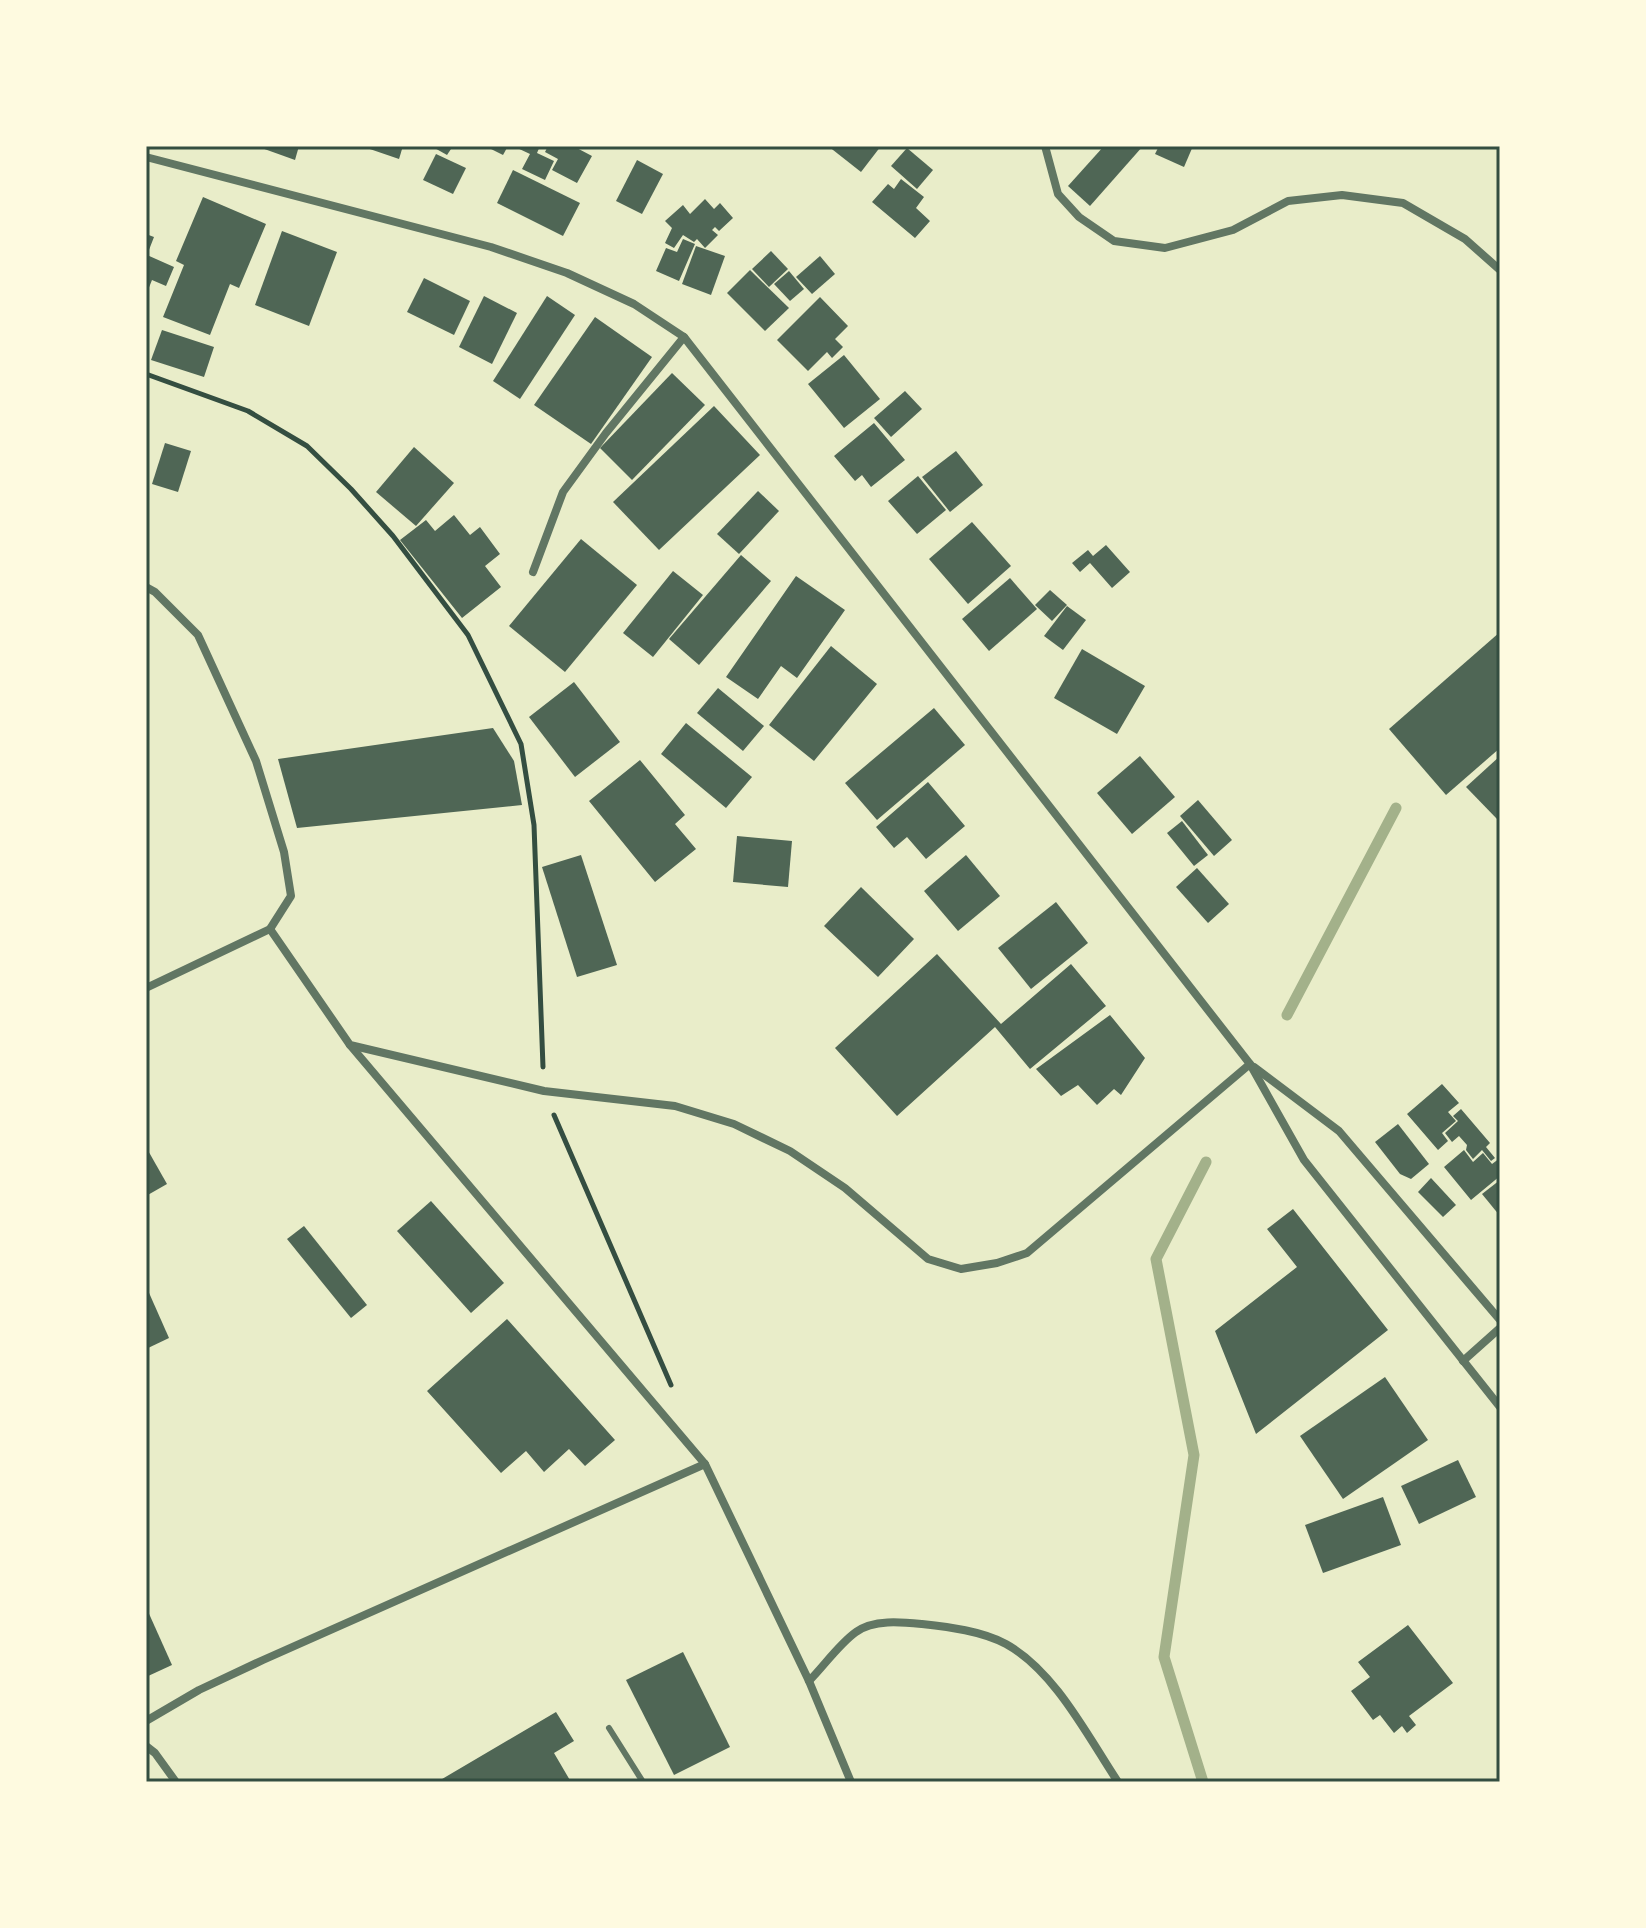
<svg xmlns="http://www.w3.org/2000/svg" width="1646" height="1928" viewBox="0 0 1646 1928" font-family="'Space Grotesk',sans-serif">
  <rect width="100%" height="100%" fill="#e9edc9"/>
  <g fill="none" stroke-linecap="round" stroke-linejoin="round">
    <!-- stream -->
    <g stroke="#a3b18a" stroke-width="11">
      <path d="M1287 1015 1396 808"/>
      <path d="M1203 1782 1164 1657 1194 1455 1156 1259 1206 1162"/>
    </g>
  </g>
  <!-- building -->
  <g fill="#4f6655">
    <path d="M256 146H299L295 160Z"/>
    <path d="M361 146H403L399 159Z"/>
    <path d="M431 146H453L447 155Z"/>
    <path d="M485 146H508L503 155Z"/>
    <path d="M513 146H540L537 153 554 161 545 180 522 169 530 154Z"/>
    <path d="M548 146H573L592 156 577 183 552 170 558 159 545 152Z"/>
    <path d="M828 146H881L861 172Z"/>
    <path d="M1104 146H1143L1090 206 1068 186Z"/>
    <path d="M1159 146H1193L1184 167 1155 154Z"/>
    <path d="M907 148 933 170 917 189 891 166Z"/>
    <path d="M436 154 466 168 453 194 423 180Z"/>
    <path d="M637 160 663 174 642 214 616 201Z"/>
    <path d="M513 170 580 203 563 236 497 203Z"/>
    <path d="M901 179 924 197 916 208 930 221 915 238 872 202 888 184 894 189Z"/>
    <path d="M203 197 266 224 239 288 230 284 210 335 163 317 184 265 176 261Z"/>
    <path d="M705 199 714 209 720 203 733 218 719 231 715 227 712 230 718 235 705 248 697 239 694 242 683 235 674 248 665 243 672 228 665 221 683 205 690 214Z"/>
    <path d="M282 231 337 252 309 326 255 305Z"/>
    <path d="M146 234 154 237 147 255 174 267 166 286 152 280 146 295Z"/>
    <path d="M683 239 695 244 679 281 656 271 666 248 677 252Z"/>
    <path d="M696 246 725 256 711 295 682 284Z"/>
    <path d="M771 251 788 269 769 287 752 269Z"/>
    <path d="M820 256 835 274 812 294 796 277Z"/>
    <path d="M750 270 789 308 765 331 727 293Z"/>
    <path d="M789 271 804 289 790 301 774 284Z"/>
    <path d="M424 278 470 301 454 335 407 312Z"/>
    <path d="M484 296 517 313 492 364 459 347Z"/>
    <path d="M547 296 575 315 520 399 493 381Z"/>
    <path d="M820 297 848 326 835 339 843 347 832 358 827 352 808 371 777 340Z"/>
    <path d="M595 317 652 357 591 444 534 405Z"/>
    <path d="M162 330 214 347 204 377 151 360Z"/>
    <path d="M844 355 880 399 844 428 808 384Z"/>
    <path d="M672 373 705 405 632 480 600 448Z"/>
    <path d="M905 391 922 409 891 437 874 418Z"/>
    <path d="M714 406 760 455 659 550 613 502Z"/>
    <path d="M874 423 905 460 871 487 862 475 855 481 834 456Z"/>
    <path d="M165 443 191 451 178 492 152 484Z"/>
    <path d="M414 447 454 483 416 526 376 492Z"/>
    <path d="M956 451 983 485 950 512 922 477Z"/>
    <path d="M918 476 946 510 917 534 888 501Z"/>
    <path d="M758 491 779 511 739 554 717 534Z"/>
    <path d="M454 515 470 535 480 527 500 554 485 566 501 587 462 618 400 540 426 520 435 531Z"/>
    <path d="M972 522 1011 566 968 604 929 559Z"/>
    <path d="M581 539 637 585 565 672 509 626Z"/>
    <path d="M1106 545 1130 572 1112 588 1090 563 1080 572 1072 563 1088 550 1093 556Z"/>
    <path d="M741 555 771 581 699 665 669 639Z"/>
    <path d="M673 571 703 595 653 657 623 633Z"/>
    <path d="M796 576 845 610 797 678 781 666 758 699 726 677Z"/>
    <path d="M1010 578 1037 609 989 651 962 619Z"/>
    <path d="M1050 590 1067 605 1052 621 1035 605Z"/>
    <path d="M1067 606 1086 620 1063 650 1044 636Z"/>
    <path d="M1500 632V748L1446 795 1389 729Z"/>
    <path d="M831 646 877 684 814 761 769 725Z"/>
    <path d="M1082 649 1145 686 1117 734 1054 698Z"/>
    <path d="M574 682 620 742 575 777 529 717Z"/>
    <path d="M718 688 764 726 743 751 697 713Z"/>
    <path d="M934 708 965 745 877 820 845 783Z"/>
    <path d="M686 723 752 777 726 808 661 754Z"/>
    <path d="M493 728 514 761 522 805 297 828 278 759Z"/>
    <path d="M1140 756 1175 797 1132 834 1097 793Z"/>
    <path d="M1500 756V816L1497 819 1466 787Z"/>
    <path d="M640 760 685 815 675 824 696 849 655 882 589 801Z"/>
    <path d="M928 782 965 826 926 859 907 837 894 848 876 827Z"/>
    <path d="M1198 800 1232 840 1214 856 1180 816Z"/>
    <path d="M1182 821 1208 855 1194 866 1167 833Z"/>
    <path d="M737 836 792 841 788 887 733 882Z"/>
    <path d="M581 855 617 965 577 977 542 867Z"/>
    <path d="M966 855 1000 896 958 931 924 891Z"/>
    <path d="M1197 868 1229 904 1208 923 1176 887Z"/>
    <path d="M861 887 914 939 878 977 824 926Z"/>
    <path d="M1056 902 1088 943 1031 989 998 948Z"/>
    <path d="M937 954 1001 1024 1071 964 1106 1006 1030 1069 995 1027 897 1116 835 1048Z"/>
    <path d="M1110 1015 1145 1058 1121 1095 1114 1089 1097 1105 1078 1085 1061 1096 1036 1069Z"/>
    <path d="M1442 1084 1459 1103 1448 1112 1456 1121 1442 1133 1448 1141 1438 1150 1407 1114Z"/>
    <path d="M1461 1109 1490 1143 1486 1147 1495 1158 1491 1161 1482 1150 1473 1159 1466 1150 1467 1145 1459 1136 1452 1142 1445 1133 1458 1121 1453 1116Z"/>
    <path d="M1398 1124 1429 1164 1411 1179 1400 1174 1375 1142Z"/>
    <path d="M146 1147 167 1184 146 1196Z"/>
    <path d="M1464 1150 1473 1162 1483 1153 1492 1164 1500 1158V1176L1471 1200 1444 1167Z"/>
    <path d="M1431 1178 1456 1205 1443 1217 1418 1192Z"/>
    <path d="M1500 1180V1216L1482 1194Z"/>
    <path d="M431 1201 504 1283 471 1313 397 1231Z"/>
    <path d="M1293 1209 1388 1330 1256 1434 1215 1331 1297 1267 1267 1229Z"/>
    <path d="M304 1226 367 1305 351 1318 287 1239Z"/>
    <path d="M146 1286 169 1338 146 1349Z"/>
    <path d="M507 1319 615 1440 585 1466 569 1449 544 1472 526 1451 501 1473 427 1391Z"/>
    <path d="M1385 1377 1428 1440 1343 1499 1300 1436Z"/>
    <path d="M1458 1460 1476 1497 1419 1524 1401 1486Z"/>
    <path d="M1383 1497 1401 1545 1323 1573 1305 1525Z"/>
    <path d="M146 1607 172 1665 146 1677Z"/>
    <path d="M1408 1625 1453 1683 1409 1716 1416 1725 1407 1733 1402 1726 1394 1733 1380 1715 1373 1720 1351 1691 1370 1677 1358 1662Z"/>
    <path d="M683 1652 730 1747 674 1775 626 1680Z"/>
    <path d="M556 1712 574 1741 554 1753 571 1782H437Z"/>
  </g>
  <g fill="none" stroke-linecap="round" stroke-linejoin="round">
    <!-- path -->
    <g stroke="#344e41" stroke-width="5">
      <path d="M146 374 248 411 307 446 351 489 393 536 468 635 521 744 534 825 543 1067"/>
      <path d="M554 1115 671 1385"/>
    </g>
    <!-- service -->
    <path stroke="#617663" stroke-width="6" d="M609 1728 643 1782"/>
    <!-- minor -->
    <g stroke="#617663" stroke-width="8">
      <path d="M1045 146 1058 194 1079 217 1114 241 1165 248 1233 230 1288 201 1342 195 1403 203 1465 239 1500 270"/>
      <path d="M146 157 491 247 567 273 634 304 684 337 1250 1064 1304 1160 1500 1407"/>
      <path d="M533 572 563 492 606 433 684 337"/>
      <path d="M146 587 155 592 198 635 256 761 284 852 291 896 270 929 146 988"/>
      <path d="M270 929 350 1045 544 1091 675 1106 734 1124 790 1151 845 1188 928 1259 961 1269 997 1263 1027 1253 1250 1064"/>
      <path d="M350 1045 705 1464 809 1681 851 1782"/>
      <path d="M1254 1067 1339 1131 1500 1320"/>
      <path d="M1463 1361 1500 1328"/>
      <path d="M809 1681C824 1666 839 1644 856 1632 873 1619 902 1622 922 1624 949 1627 982 1631 1006 1644 1055 1671 1088 1737 1118 1782"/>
      <path d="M146 1721 199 1690 263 1660 705 1464"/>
      <path d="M146 1746 155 1753 176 1782"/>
    </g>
  </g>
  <!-- border -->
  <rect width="1646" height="1928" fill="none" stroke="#fefae0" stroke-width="296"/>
  <rect x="148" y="148" width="1350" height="1632" fill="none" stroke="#344e41" stroke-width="3"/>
</svg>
